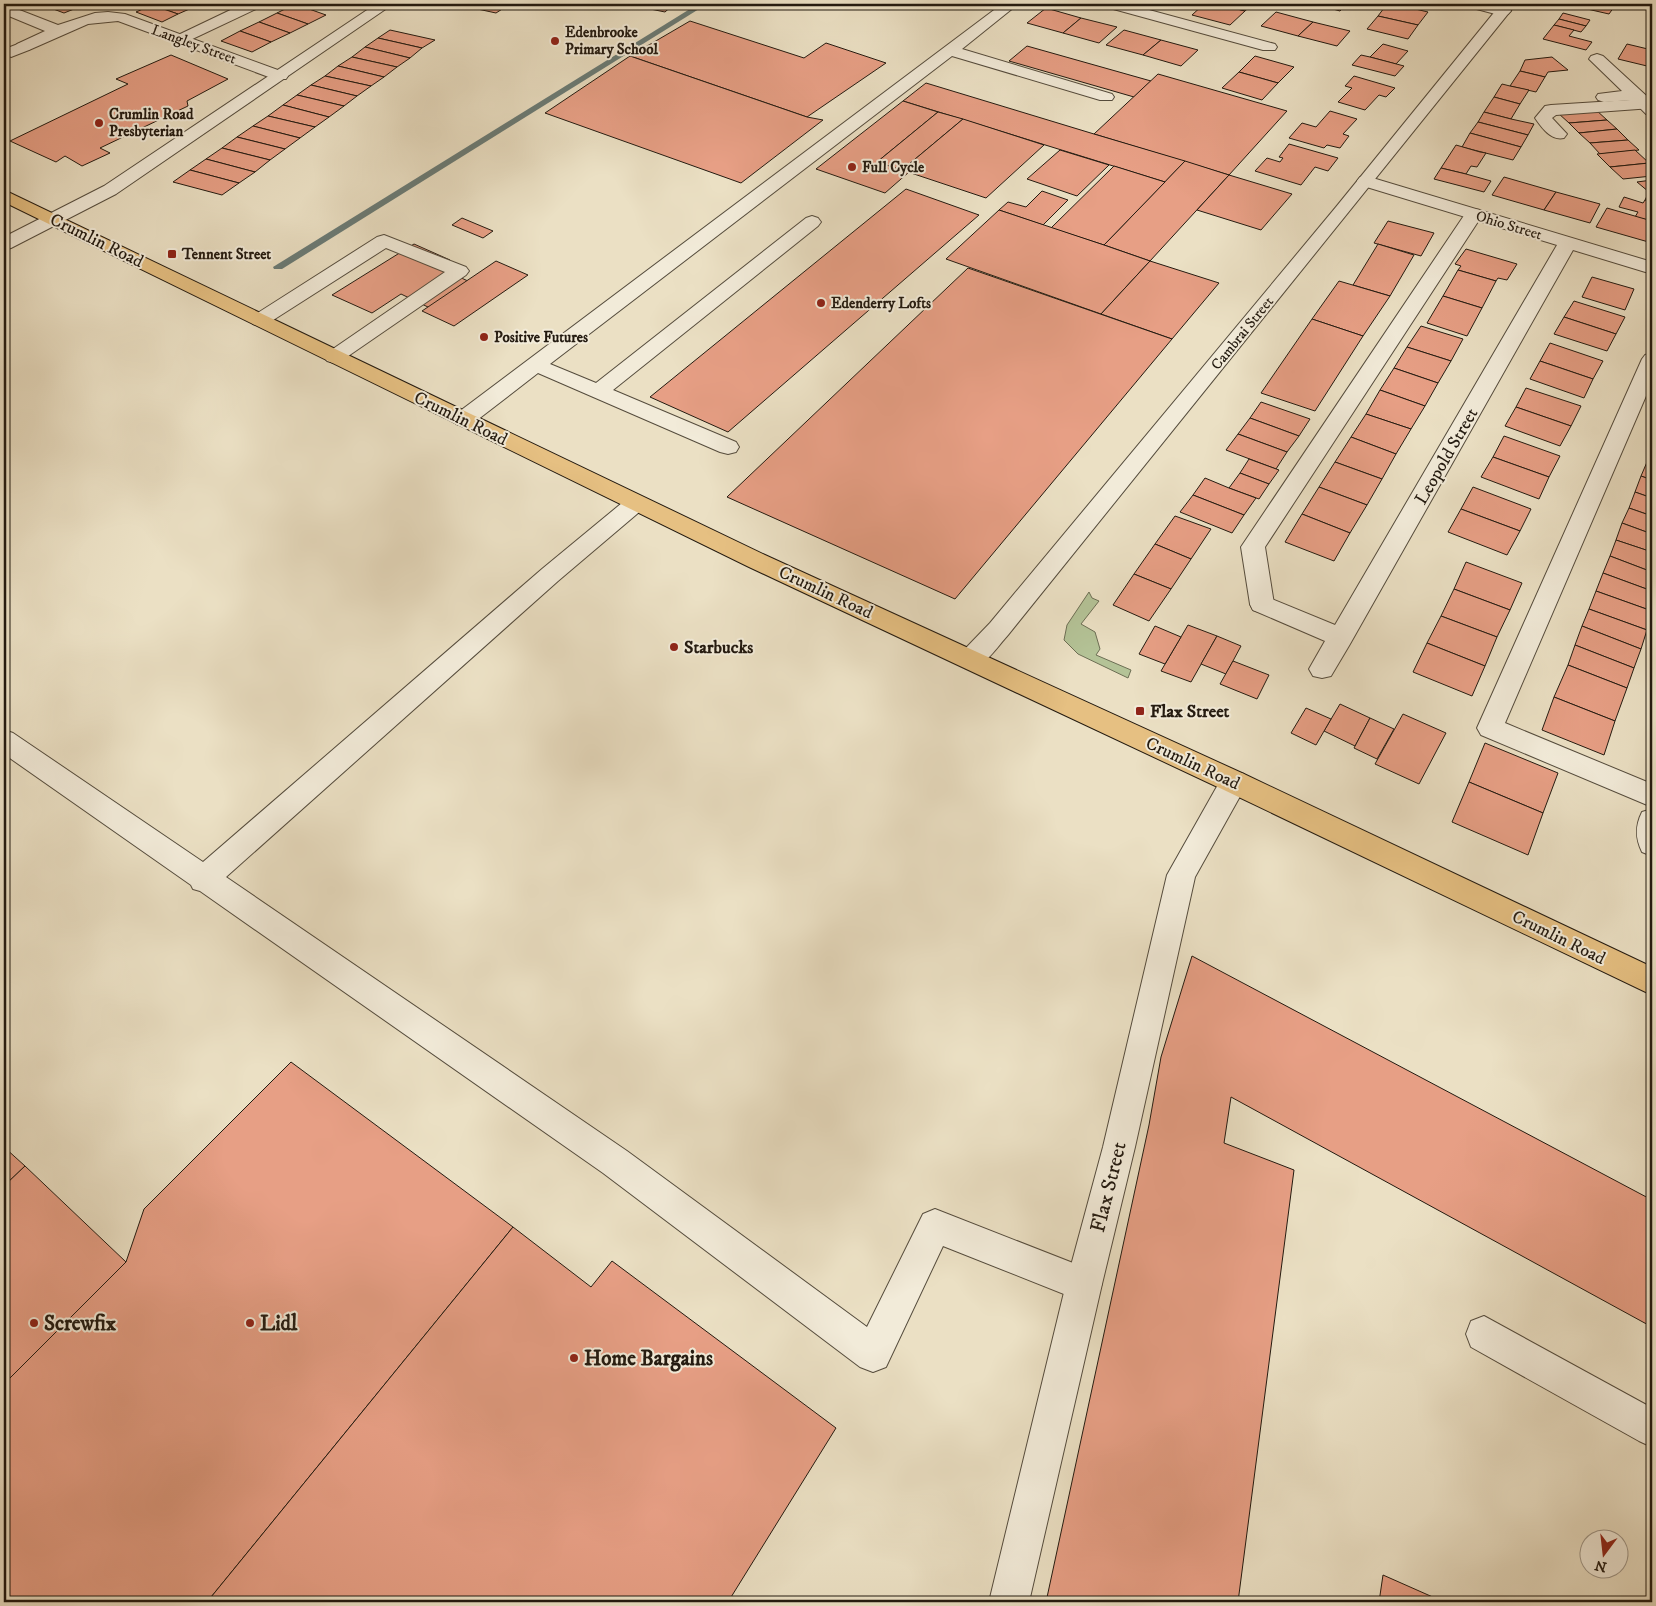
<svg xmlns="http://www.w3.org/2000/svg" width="1656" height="1606" viewBox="0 0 1656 1606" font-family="'IM FELL DW Pica',serif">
  <rect width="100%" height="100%" fill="#ebe0c4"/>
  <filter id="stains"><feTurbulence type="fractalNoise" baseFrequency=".004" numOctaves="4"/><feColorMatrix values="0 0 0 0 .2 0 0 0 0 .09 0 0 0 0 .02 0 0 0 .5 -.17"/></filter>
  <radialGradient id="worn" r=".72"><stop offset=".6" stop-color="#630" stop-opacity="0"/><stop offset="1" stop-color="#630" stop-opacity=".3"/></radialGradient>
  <!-- green -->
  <path fill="#b4c397" stroke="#6c6e54" d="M1089 592 1092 598 1099 601 1081 624 1095 632 1100 649 1096 655 1131 670 1128 678 1078 654 1064 640 1067 625Z"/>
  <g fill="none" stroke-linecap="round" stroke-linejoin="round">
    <!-- stream -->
    <path fill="#6a7b76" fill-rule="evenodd" d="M698 4H707L282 269H274L273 267Z"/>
  </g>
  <!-- building -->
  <g fill="#e79f85" stroke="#231a10">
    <path d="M40 4H82L84 5 64 13Z"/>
    <path d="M155 4H185L194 7 178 14 152 5Z"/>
    <path d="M295 4 326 15 308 24 277 13Z"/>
    <path d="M461 4H510L496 13 459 5Z"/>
    <path d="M626 4H674L665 12Z"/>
    <path d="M1204 4H1218L1245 11 1230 25 1192 15Z"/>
    <path d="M1218 4H1253L1245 11Z"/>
    <path d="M1329 4H1347L1340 11 1326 7Z"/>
    <path d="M1387 4H1394L1428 12 1418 25 1378 16Z"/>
    <path d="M1575 4H1602L1614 7 1609 14 1574 6Z"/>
    <path d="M152 5 178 14 162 22 136 12Z"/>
    <path d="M1046 8 1081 18 1063 33 1027 23Z"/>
    <path d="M1276 12 1313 22 1298 36 1261 26Z"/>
    <path d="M277 13 308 24 290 33 259 22Z"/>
    <path d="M1563 13 1590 20 1586 26 1559 19Z"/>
    <path d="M1378 16 1418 25 1408 39 1367 29Z"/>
    <path d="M1081 18 1117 27 1099 43 1063 33Z"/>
    <path d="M1559 19 1586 26 1581 32 1554 25Z"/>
    <path d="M690 21 804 58 826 43 886 63 807 117 630 56Z"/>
    <path d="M259 22 290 33 271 42 240 31Z"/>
    <path d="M1313 22 1350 31 1337 46 1298 36Z"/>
    <path d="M1554 25 1574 30 1569 36 1592 42 1586 50 1543 39Z"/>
    <path d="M390 30 435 40 422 48 378 38Z"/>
    <path d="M1124 30 1161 40 1143 55 1106 45Z"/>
    <path d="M240 31 271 42 252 52 221 41Z"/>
    <path d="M378 38 422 48 410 58 365 47Z"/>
    <path d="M1161 40 1198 50 1181 66 1143 55Z"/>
    <path d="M1383 44 1408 51 1396 64 1370 57Z"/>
    <path d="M1627 44 1652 50V57L1647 66 1618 59Z"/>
    <path d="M1027 46 1151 81 1134 97 1009 61Z"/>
    <path d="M365 47 410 58 397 67 352 57Z"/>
    <path d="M171 55 228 79 187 101 188 106 100 148 110 153 82 166 65 156 56 162 10 141 128 84 116 79Z"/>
    <path d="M1361 55 1370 57 1404 66 1395 76 1352 65Z"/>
    <path d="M630 56 807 117 823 120 741 183 545 113Z"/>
    <path d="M1255 56 1294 67 1278 83 1239 72Z"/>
    <path d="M352 57 397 67 384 77 338 66Z"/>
    <path d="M1552 57 1568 70 1548 72 1545 77 1520 71 1525 60Z"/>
    <path d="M338 66 384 77 371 86 325 76Z"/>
    <path d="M1520 71 1545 77 1536 92 1510 86Z"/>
    <path d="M1239 72 1278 83 1262 100 1222 88Z"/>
    <path d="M1158 74 1287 111 1229 175 1094 134Z"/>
    <path d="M325 76 371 86 357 96 311 85Z"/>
    <path d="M1354 76 1395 88 1386 97 1379 95 1365 110 1338 102 1352 88 1345 86Z"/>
    <path d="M926 83 1094 134 1185 161 1165 182 903 101Z"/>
    <path d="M1502 84 1510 86 1529 90 1520 104 1494 97Z"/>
    <path d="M311 85 357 96 344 106 297 95Z"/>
    <path d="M297 95 344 106 329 117 283 105Z"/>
    <path d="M1494 97 1520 104 1511 119 1484 112Z"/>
    <path d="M903 101 938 112 877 162 909 172 885 193 816 169Z"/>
    <path d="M283 105 329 117 315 127 268 116Z"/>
    <path d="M1596 110 1607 120 1569 123 1558 113Z"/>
    <path d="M1330 111 1357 119 1343 134 1349 136 1340 148 1327 145 1324 148 1289 138 1302 123 1316 127Z"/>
    <path d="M938 112 963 119 902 170 877 162Z"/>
    <path d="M1484 112 1511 119 1534 124 1528 135 1478 122Z"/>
    <path d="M268 116 315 127 300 138 253 126Z"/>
    <path d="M963 119 1044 145 986 198 902 170Z"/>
    <path d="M1607 120 1617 129 1579 133 1569 123Z"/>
    <path d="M1478 122 1528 135 1521 147 1470 133Z"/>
    <path d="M253 126 300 138 285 149 237 137Z"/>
    <path d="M1617 129 1628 140 1590 143 1579 133Z"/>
    <path d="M1470 133 1521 147 1513 160 1462 147Z"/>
    <path d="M237 137 285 149 270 160 222 148Z"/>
    <path d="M1628 140 1639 150 1600 154 1590 143Z"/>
    <path d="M1289 144 1338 158 1328 171 1315 167 1301 185 1255 171 1267 158 1280 162 1283 158 1279 157Z"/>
    <path d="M1456 145 1480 152 1486 153 1477 167 1471 166 1466 174 1441 168Z"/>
    <path d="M222 148 270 160 255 172 206 159Z"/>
    <path d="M1060 150 1109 165 1077 196 1027 179Z"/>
    <path d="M1635 150 1649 163 1610 167 1597 154Z"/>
    <path d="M206 159 255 172 239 183 190 170Z"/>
    <path d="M1185 161 1229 175 1150 261 1104 245Z"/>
    <path d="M1649 163 1652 166V176L1623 179 1610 167Z"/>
    <path d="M1114 166 1165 182 1104 245 1051 228Z"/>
    <path d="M1441 168 1466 174 1491 181 1484 192 1434 179Z"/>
    <path d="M190 170 239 183 222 195 173 182Z"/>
    <path d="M1229 175 1292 194 1261 230 1197 210Z"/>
    <path d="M1504 177 1556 192 1544 210 1492 195Z"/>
    <path d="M1652 180V202L1645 200 1649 192 1637 182Z"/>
    <path d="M906 189 979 215 728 432 650 397Z"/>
    <path d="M1042 191 1068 200 1043 225 999 210 1008 202 1026 207Z"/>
    <path d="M1556 192 1600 204 1590 223 1544 210Z"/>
    <path d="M1624 197 1643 203 1645 200 1652 202V221L1635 217 1638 212 1619 207Z"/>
    <path d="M1607 208 1652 221V243L1596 227Z"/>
    <path d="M999 210 1104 245 1150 261 1101 314 946 259Z"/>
    <path d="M462 218 493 231 483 238 452 225Z"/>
    <path d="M1388 221 1434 233 1421 256 1374 243Z"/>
    <path d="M414 244 450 260 438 267 470 282 430 308 401 294 372 313 332 295Z"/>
    <path d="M1378 244 1414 255 1390 296 1353 285Z"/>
    <path d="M1466 249 1517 264 1507 280 1498 278 1496 281 1458 270 1461 266 1455 264Z"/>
    <path d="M496 261 528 275 454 326 422 311Z"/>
    <path d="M1150 261 1219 283 1172 339 1101 314Z"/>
    <path d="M968 268 1172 339 955 599 727 497Z"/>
    <path d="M1458 270 1496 281 1482 308 1443 296Z"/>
    <path d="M1592 277 1634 289 1625 310 1582 297Z"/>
    <path d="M1339 281 1390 296 1363 336 1312 319Z"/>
    <path d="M1443 296 1482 308 1467 336 1427 323Z"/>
    <path d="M1574 301 1625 317 1616 334 1564 317Z"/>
    <path d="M1564 317 1616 334 1607 351 1554 334Z"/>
    <path d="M1312 319 1363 336 1315 411 1261 393Z"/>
    <path d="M1421 326 1463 339 1451 361 1407 347Z"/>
    <path d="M1550 343 1603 361 1593 379 1540 361Z"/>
    <path d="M1407 347 1451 361 1438 383 1394 368Z"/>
    <path d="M1540 361 1593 379 1584 398 1530 379Z"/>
    <path d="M1394 368 1438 383 1425 406 1380 390Z"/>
    <path d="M1526 388 1581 406 1571 426 1516 407Z"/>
    <path d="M1380 390 1425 406 1411 429 1366 414Z"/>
    <path d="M1261 402 1310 419 1299 436 1250 418Z"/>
    <path d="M1516 407 1571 426 1560 446 1505 426Z"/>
    <path d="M1366 414 1411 429 1396 454 1351 437Z"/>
    <path d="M1250 418 1299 436 1287 452 1238 434Z"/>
    <path d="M1238 434 1287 452 1276 469 1226 450Z"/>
    <path d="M1504 436 1560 456 1549 477 1493 457Z"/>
    <path d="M1351 437 1396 454 1382 479 1335 462Z"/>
    <path d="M1493 457 1549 477 1539 499 1481 477Z"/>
    <path d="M1249 459 1279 470 1269 484 1240 473Z"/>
    <path d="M1335 462 1382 479 1367 505 1319 487Z"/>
    <path d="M1647 462 1652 464V480L1641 476Z"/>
    <path d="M1240 473 1269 484 1259 499 1229 488Z"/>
    <path d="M1641 476 1652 480V498L1635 492Z"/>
    <path d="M1205 478 1229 488 1256 498 1244 515 1193 495Z"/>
    <path d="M1319 487 1367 505 1350 533 1302 514Z"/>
    <path d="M1473 487 1531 509 1520 531 1461 509Z"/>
    <path d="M1635 492 1652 498V516L1629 508Z"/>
    <path d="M1193 495 1244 515 1232 533 1180 512Z"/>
    <path d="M1629 508 1652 516V534L1622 523Z"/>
    <path d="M1461 509 1520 531 1507 555 1448 532Z"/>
    <path d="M1302 514 1350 533 1334 561 1285 542Z"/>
    <path d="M1175 516 1211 529 1191 559 1155 544Z"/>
    <path d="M1622 523 1652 534V552L1616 540Z"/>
    <path d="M1616 540 1652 552V572L1610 556Z"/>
    <path d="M1155 544 1191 559 1171 589 1134 574Z"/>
    <path d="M1610 556 1652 572V591L1603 573Z"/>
    <path d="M1466 562 1522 583 1510 610 1454 589Z"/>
    <path d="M1603 573 1652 591V611L1596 591Z"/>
    <path d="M1134 574 1171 589 1149 621 1113 605Z"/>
    <path d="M1454 589 1510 610 1497 637 1441 616Z"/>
    <path d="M1596 591 1652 611 1647 630 1589 609Z"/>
    <path d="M1589 609 1647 630 1641 649 1582 626Z"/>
    <path d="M1441 616 1497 637 1485 666 1427 643Z"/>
    <path d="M1188 625 1217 636 1191 682 1161 671Z"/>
    <path d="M1155 626 1181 637 1165 664 1139 654Z"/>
    <path d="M1582 626 1641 649 1634 668 1575 645Z"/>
    <path d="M1217 636 1241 646 1226 674 1201 664Z"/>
    <path d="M1427 643 1485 666 1472 696 1413 672Z"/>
    <path d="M1575 645 1634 668 1627 688 1568 665Z"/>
    <path d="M1233 661 1269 675 1257 699 1220 684Z"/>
    <path d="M1568 665 1627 688 1615 721 1554 697Z"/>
    <path d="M1554 697 1615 721 1604 755 1542 730Z"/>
    <path d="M1340 704 1370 718 1355 746 1324 731Z"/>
    <path d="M1306 708 1331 719 1316 745 1291 733Z"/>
    <path d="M1403 714 1446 733 1419 784 1375 764Z"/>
    <path d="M1370 718 1394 729 1377 759 1354 748Z"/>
    <path d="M1485 743 1558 773 1543 813 1469 782Z"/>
    <path d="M1469 782 1543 813 1528 855 1452 822Z"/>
    <path d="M1192 956 1652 1200V1327L1231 1097 1224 1143 1294 1170 1238 1602H1046L1149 1125 1161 1057Z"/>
    <path d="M291 1062 513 1227 207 1602H4V1384L126 1262 144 1209Z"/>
    <path d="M4 1147 25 1166 4 1186Z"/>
    <path d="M25 1166 126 1262 4 1384V1186Z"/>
    <path d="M513 1227 591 1287 612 1261 836 1428 728 1602H207Z"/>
    <path d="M1383 1575 1444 1602H1379Z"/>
  </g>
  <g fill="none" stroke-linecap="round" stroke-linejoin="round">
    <defs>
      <g id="service">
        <path d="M243 4H262L260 7 186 42H176L173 39 176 36Z"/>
        <path d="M1002 4H1018L962 49 1112 94 1114 97 1112 100H1100L952 56 550 364 596 383 806 218 812 216 818 218 821 222 818 226 613 390 736 442 739 447 736 452 728 454 720 452 538 373 472 424 464 426 456 424 453 419 456 414Z"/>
        <path d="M1646 99 1652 101V108L1556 115 1552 118 1567 134 1564 138C1551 141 1542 128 1535 118L1545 106 1551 105Z"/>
        <path d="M1474 209 1480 210 1483 214 1265 547 1274 604 1271 610 1262 613 1253 610 1250 604 1241 547 1465 214 1468 210Z"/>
        <path d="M384 235 466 267 469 271 466 275 341 361 334 363 327 361 324 357 327 353 445 272 386 248 267 324 260 326 253 324 250 320 253 316 377 237Z"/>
        <path d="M1652 353V382L1505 723 1652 784V807L1481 735 1477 728 1642 359 1645 355Z"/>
        <path d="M636 495 644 498 647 503 644 508 558 581 226 877 627 1151 867 1327 923 1214 935 1209 1096 1272 1102 1284 1096 1296 1084 1302 943 1246 886 1367 873 1372 860 1367 603 1173 200 891 193 889 191 885 4 754V730L13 733 203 862 542 569 628 498Z"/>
        <path d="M1484 1316 1652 1408V1447L1639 1441 1471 1347 1466 1334 1471 1321Z"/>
      </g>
      <path id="pedestrian" d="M23 42 29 44 31 47 29 50 11 57 4 53 5 49Z"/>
      <g id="minor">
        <path d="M4 4 58 25 95 13 108 12 125 14 286 73 288 76 286 79H274L118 21 88 24 29 50H17L15 47 17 44 45 31 4 14Z"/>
        <path d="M1104 4H1127L1275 44 1277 47 1275 50H1263L1106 7Z"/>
        <path d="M1467 4H1492L1508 8 1511 11 1508 14 1503 16 1469 7Z"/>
        <path d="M1597 54 1603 56 1652 101V115L1646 114 1632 100 1604 102 1598 100 1596 97 1598 94 1622 91 1589 59 1591 56Z"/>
        <path d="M1366 176 1652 262V274L1573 250 1350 644 1331 676 1322 678 1313 676 1309 669 1325 641 1253 610 1250 604 1253 598 1262 595 1335 625 1557 245 1360 185 1357 181 1360 177Z"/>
        <path d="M1234 771 1244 774 1248 782 1195 877 1135 1147 1102 1284 1029 1602H989L1066 1284 1103 1147 1167 875 1224 774Z"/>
        <path d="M1652 809V856L1642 852C1635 838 1635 826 1642 812Z"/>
      </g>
      <g id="tertiary">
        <path d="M376 4H393L116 194 11 248 4 250V237L104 186Z"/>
        <path d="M1501 4H1516L1008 635C995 649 983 672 962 666L958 659 962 652 990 623 1336 207Z"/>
      </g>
      <path id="primary" d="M4 190 765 555 1244 774 1652 967V995L1224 790 749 567 4 202Z"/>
    </defs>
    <!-- service casing -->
    <use href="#service" stroke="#554c3d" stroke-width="2"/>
    <!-- pedestrian casing -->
    <use href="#pedestrian" stroke="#554c3d" stroke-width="2"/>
    <!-- minor casing -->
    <use href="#minor" stroke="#554c3d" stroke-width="2"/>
    <!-- tertiary casing -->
    <use href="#tertiary" stroke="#554c3d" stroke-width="2"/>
    <!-- primary casing -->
    <use href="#primary" stroke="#231a10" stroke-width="2"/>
    <!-- service -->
    <use href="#service" fill="#f2ebd9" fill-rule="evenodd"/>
    <!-- pedestrian -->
    <use href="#pedestrian" fill="#f2ebd9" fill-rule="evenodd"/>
    <!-- minor -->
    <use href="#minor" fill="#f2ebd9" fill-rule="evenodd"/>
    <!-- tertiary -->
    <use href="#tertiary" fill="#f2ebd9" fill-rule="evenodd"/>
    <!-- primary -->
    <use href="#primary" fill="#e6c082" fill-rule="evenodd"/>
  </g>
  <!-- markers -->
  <g fill="#8f2418" stroke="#f2ebd9" stroke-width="2">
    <circle cx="555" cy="41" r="5"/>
    <circle cx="99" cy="123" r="5"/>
    <circle cx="852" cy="167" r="5"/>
    <rect x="167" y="249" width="10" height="10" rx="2.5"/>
    <circle cx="821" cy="303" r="5"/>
    <circle cx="484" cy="337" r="5"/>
    <circle cx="674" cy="647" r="5"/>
    <rect x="1135" y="706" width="10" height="10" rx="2.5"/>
    <circle cx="34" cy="1323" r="5"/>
    <circle cx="250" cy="1323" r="5"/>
    <circle cx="574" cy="1358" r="5"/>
  </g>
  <g text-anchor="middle" stroke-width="4" stroke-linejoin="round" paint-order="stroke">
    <!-- far-poi labels -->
    <g font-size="15" font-weight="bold" fill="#231a10" stroke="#f2ebd9" text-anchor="start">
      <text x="565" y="37">Edenbrooke<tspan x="565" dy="17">Primary School</tspan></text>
      <text x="109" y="119">Crumlin Road<tspan x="109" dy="17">Presbyterian</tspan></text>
      <text x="862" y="172">Full Cycle</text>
      <text x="182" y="259">Tennent Street</text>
      <text x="831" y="308">Edenderry Lofts</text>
      <text x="494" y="342">Positive Futures</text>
    </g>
    <!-- far-street labels -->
    <g font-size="15" fill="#231a10" stroke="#f2ebd9">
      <text transform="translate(194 44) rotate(20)" y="5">Langley Street</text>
      <text transform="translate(1509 225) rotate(17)" y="5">Ohio Street</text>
      <text transform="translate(1242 333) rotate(-51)" y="5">Cambrai Street</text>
    </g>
    <!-- street labels -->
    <g font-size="18" fill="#231a10" stroke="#f2ebd9">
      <text transform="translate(97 240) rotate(26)" y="6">Crumlin Road</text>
      <text transform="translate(461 418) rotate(26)" y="6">Crumlin Road</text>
      <text transform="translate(1446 456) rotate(-60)" y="6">Leopold Street</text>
      <text transform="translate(826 592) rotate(25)" y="6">Crumlin Road</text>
      <text transform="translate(1193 763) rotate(25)" y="6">Crumlin Road</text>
      <text transform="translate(1559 937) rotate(26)" y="6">Crumlin Road</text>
    </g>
    <!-- poi labels -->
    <g font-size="18" font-weight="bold" fill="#231a10" stroke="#f2ebd9" text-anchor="start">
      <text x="684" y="653">Starbucks</text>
      <text x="1150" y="717">Flax Street</text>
    </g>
    <!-- near-street labels -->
    <g font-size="21" fill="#231a10" stroke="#f2ebd9">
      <text transform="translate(1108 1187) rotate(-76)" y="7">Flax Street</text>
    </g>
    <!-- near-poi labels -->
    <g font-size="21" font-weight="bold" fill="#231a10" stroke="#f2ebd9" text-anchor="start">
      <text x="44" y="1330">Screwfix</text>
      <text x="260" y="1330">Lidl</text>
      <text x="584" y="1365">Home Bargains</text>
    </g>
  </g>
  <!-- margin -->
  <rect width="1656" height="1606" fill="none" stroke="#ebe0c4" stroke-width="20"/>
  <rect x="5" y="5" width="1646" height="1596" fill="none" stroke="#231a10" stroke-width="2.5"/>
  <rect x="10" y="10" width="1636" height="1586" fill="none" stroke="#231a10"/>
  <!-- north arrow -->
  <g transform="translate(1604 1554) rotate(195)"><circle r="24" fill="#f2ebd9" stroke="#9f9789"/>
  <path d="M0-4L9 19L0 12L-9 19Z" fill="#8f2418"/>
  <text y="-8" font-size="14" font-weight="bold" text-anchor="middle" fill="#231a10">N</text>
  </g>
  <rect width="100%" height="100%" filter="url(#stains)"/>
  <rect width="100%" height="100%" fill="url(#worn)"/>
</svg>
